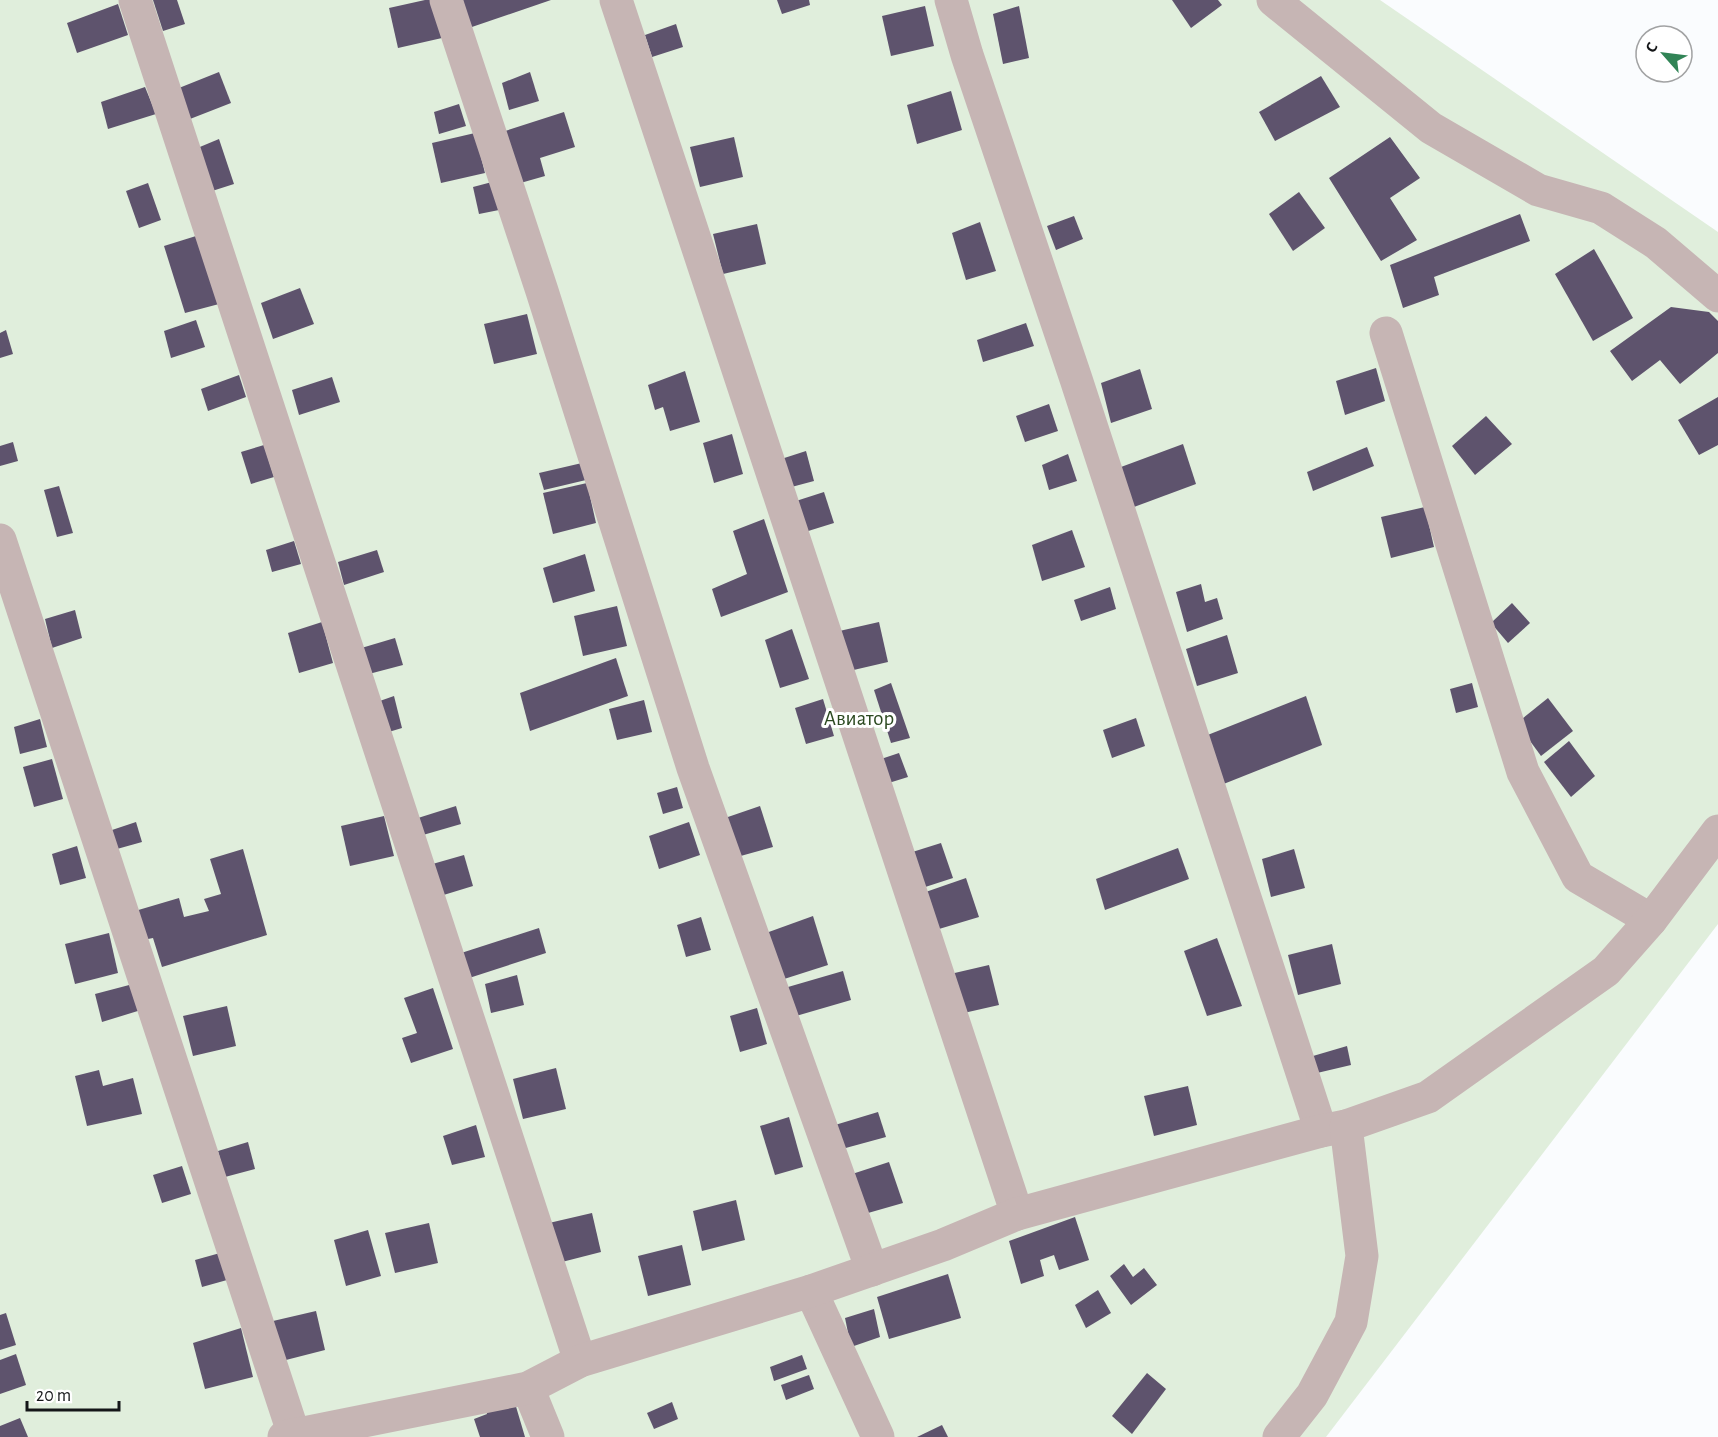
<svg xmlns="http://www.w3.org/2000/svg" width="1718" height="1437" viewBox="0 0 1718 1437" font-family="'Alegreya Sans',sans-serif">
  <rect width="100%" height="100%" fill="#fafcfe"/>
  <!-- green -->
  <path fill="#e0eedc" d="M0 0H1380L1718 232V924L1326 1437H0Z"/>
  <!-- building -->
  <g fill="#5e536d">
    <path d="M153 0H177L185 24 163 31Z"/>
    <path d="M425 0H433L442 38 398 48 389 8Z"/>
    <path d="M463 0H551L466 29Z"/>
    <path d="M777 0H809L810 5 782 14Z"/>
    <path d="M1172 0H1218L1222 5 1191 28Z"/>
    <path d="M118 4 128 35 77 53 67 23Z"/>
    <path d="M925 6 934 46 891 56 882 16Z"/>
    <path d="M1019 6 1029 58 1003 64 993 14Z"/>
    <path d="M676 24 683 47 652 57 645 35Z"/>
    <path d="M219 72 231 103 190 119 179 88Z"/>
    <path d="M530 72 539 101 509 110 502 83Z"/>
    <path d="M1321 76 1340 107 1275 141 1259 112Z"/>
    <path d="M145 87 156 114 108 129 101 102Z"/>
    <path d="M951 91 962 130 917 144 907 105Z"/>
    <path d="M459 104 466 126 439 134 434 112Z"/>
    <path d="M564 112 575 147 540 158 545 176 517 184 502 132Z"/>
    <path d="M475 133 485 173 441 183 432 143Z"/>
    <path d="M734 137 743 177 700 187 690 147Z"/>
    <path d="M1390 137 1420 178 1390 198 1417 240 1381 261 1329 178Z"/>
    <path d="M219 139 234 184 209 192 195 149Z"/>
    <path d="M492 182 499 210 479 214 473 187Z"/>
    <path d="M148 183 161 220 139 228 126 191Z"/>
    <path d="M1299 192 1325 228 1293 251 1269 214Z"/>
    <path d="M1520 214 1530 241 1434 277 1439 295 1403 308 1390 265Z"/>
    <path d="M1074 216 1083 239 1056 250 1047 226Z"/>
    <path d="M980 222 996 271 966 280 952 233Z"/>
    <path d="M757 224 766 264 723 274 713 234Z"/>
    <path d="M196 236 219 304 185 313 164 246Z"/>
    <path d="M1594 249 1633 318 1593 341 1555 274Z"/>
    <path d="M300 288 314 324 273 339 261 303Z"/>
    <path d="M1671 307 1709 312 1718 321V353L1680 384 1660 360 1632 381 1610 351Z"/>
    <path d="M527 314 537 354 494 364 484 324Z"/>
    <path d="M196 320 205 347 171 358 164 331Z"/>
    <path d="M1026 323 1034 346 983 362 977 340Z"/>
    <path d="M6 330 13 354 0 358V333Z"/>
    <path d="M1376 368 1385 401 1345 415 1336 381Z"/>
    <path d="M1140 369 1152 409 1111 423 1101 383Z"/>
    <path d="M685 371 700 422 670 431 663 407 655 410 648 385Z"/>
    <path d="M239 375 246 397 208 411 201 389Z"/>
    <path d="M332 377 340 402 299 415 292 390Z"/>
    <path d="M1718 397V445L1699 455 1678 420Z"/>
    <path d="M1049 404 1058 431 1025 442 1016 416Z"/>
    <path d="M1486 416 1512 444 1475 475 1452 446Z"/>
    <path d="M732 434 743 474 714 483 703 443Z"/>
    <path d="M13 442 18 461 0 466V446Z"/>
    <path d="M1183 444 1196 484 1134 507 1121 467Z"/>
    <path d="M264 445 274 477 251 484 241 452Z"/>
    <path d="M1367 447 1374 466 1313 491 1307 472Z"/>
    <path d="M806 451 814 481 784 489 775 461Z"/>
    <path d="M1068 454 1077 481 1049 490 1042 465Z"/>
    <path d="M582 463 586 480 544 490 539 473Z"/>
    <path d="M587 483 596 523 553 534 543 493Z"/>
    <path d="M59 486 73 533 57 537 44 490Z"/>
    <path d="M824 492 834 523 805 532 796 501Z"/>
    <path d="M1425 507 1434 547 1391 558 1381 517Z"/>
    <path d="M764 519 788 592 721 617 712 589 747 574 733 531Z"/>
    <path d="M1072 530 1085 567 1042 581 1032 545Z"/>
    <path d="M294 541 301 564 272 572 266 550Z"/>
    <path d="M377 550 384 572 344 585 338 562Z"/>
    <path d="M585 554 595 591 553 603 543 568Z"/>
    <path d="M1201 584 1205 602 1217 598 1223 619 1187 632 1176 592Z"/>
    <path d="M1110 587 1116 609 1081 621 1074 600Z"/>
    <path d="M1512 603 1530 623 1508 643 1491 623Z"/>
    <path d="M617 606 627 646 583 656 574 616Z"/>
    <path d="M75 610 82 638 52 648 45 619Z"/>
    <path d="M322 622 333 663 299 673 288 633Z"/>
    <path d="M879 622 888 662 845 672 835 632Z"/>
    <path d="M792 629 809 679 780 688 765 640Z"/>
    <path d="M1227 635 1238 673 1197 686 1186 649Z"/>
    <path d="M395 638 403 665 365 675 358 649Z"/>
    <path d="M616 658 628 696 530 731 520 693Z"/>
    <path d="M891 683 910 738 891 743 874 690Z"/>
    <path d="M1472 683 1478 707 1456 713 1450 689Z"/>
    <path d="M394 696 402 728 382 734 374 703Z"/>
    <path d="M1306 696 1322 745 1211 789 1195 740Z"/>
    <path d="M1548 698 1573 731 1541 756 1517 723Z"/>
    <path d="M823 699 834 736 806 744 795 708Z"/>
    <path d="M644 700 652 732 617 740 609 709Z"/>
    <path d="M1136 718 1145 746 1112 758 1103 730Z"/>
    <path d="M40 719 47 747 20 754 14 727Z"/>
    <path d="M1569 741 1595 776 1571 797 1544 762Z"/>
    <path d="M899 753 908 777 879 786 872 762Z"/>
    <path d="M52 759 63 799 34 807 23 767Z"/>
    <path d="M677 787 683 808 663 814 657 793Z"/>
    <path d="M456 806 461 824 423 835 418 818Z"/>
    <path d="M760 806 773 847 737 857 725 818Z"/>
    <path d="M384 816 394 856 350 866 341 826Z"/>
    <path d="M136 822 142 842 117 849 112 830Z"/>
    <path d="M689 822 700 855 659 869 649 836Z"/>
    <path d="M941 843 953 878 916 890 906 854Z"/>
    <path d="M77 846 86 878 60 885 52 854Z"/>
    <path d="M1178 848 1189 879 1105 910 1096 879Z"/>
    <path d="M243 849 267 935 162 967 153 938 143 940 135 911 179 898 184 917 209 911 204 899 221 894 210 859Z"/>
    <path d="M1294 849 1305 888 1271 897 1262 859Z"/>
    <path d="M464 855 473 886 437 897 429 865Z"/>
    <path d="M966 878 979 917 929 932 917 895Z"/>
    <path d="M813 916 828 965 781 980 766 933Z"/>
    <path d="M701 917 711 950 686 957 677 925Z"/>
    <path d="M539 928 546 953 463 980 455 955Z"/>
    <path d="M109 933 118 973 75 984 65 944Z"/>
    <path d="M1217 938 1242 1006 1207 1016 1184 951Z"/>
    <path d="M1332 944 1341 984 1298 995 1288 955Z"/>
    <path d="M989 965 999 1005 955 1015 946 975Z"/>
    <path d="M843 971 851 1000 796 1016 788 987Z"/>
    <path d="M517 975 524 1005 491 1013 485 984Z"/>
    <path d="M133 984 141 1010 102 1022 95 994Z"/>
    <path d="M433 988 453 1049 411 1063 402 1038 417 1033 404 998Z"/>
    <path d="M227 1006 236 1046 193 1056 183 1016Z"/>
    <path d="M757 1008 767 1044 740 1052 730 1016Z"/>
    <path d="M1347 1046 1351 1065 1317 1073 1313 1056Z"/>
    <path d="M556 1068 566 1109 523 1119 513 1079Z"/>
    <path d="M99 1070 103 1086 133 1078 142 1114 87 1126 75 1076Z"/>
    <path d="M1188 1086 1197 1125 1154 1136 1144 1096Z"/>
    <path d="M878 1112 886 1137 842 1149 835 1125Z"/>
    <path d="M789 1117 803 1167 775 1175 760 1126Z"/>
    <path d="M476 1125 485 1157 452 1165 443 1136Z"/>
    <path d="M248 1142 255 1169 225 1177 218 1151Z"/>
    <path d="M889 1162 903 1203 861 1215 849 1175Z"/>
    <path d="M182 1166 191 1194 162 1203 153 1175Z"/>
    <path d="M736 1200 745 1240 702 1251 693 1211Z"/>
    <path d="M592 1213 601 1252 558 1263 549 1223Z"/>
    <path d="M1075 1217 1089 1260 1059 1270 1054 1255 1040 1260 1044 1276 1021 1284 1009 1241Z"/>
    <path d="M429 1223 438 1263 395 1273 385 1233Z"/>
    <path d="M368 1230 381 1276 346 1286 334 1240Z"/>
    <path d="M682 1245 691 1285 648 1296 638 1256Z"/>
    <path d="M220 1253 227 1280 202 1287 195 1260Z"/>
    <path d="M1124 1264 1133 1277 1144 1268 1157 1285 1131 1305 1110 1276Z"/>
    <path d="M948 1274 961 1318 889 1339 877 1297Z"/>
    <path d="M1098 1290 1111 1313 1086 1328 1075 1305Z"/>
    <path d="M874 1309 880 1337 851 1347 845 1318Z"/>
    <path d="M316 1311 325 1350 282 1361 273 1321Z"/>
    <path d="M6 1313 16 1345 0 1350V1315Z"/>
    <path d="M241 1328 253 1377 205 1389 193 1343Z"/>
    <path d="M16 1354 26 1385 0 1394V1360Z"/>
    <path d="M802 1355 807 1369 774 1381 770 1367Z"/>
    <path d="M1147 1373 1166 1389 1132 1434 1112 1416Z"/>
    <path d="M809 1375 814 1389 786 1400 781 1385Z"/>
    <path d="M512 1393 525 1437H480L474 1419 487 1414 484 1403Z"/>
    <path d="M672 1402 678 1419 654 1429 647 1413Z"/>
    <path d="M20 1418 28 1437H0V1426Z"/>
    <path d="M942 1425 948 1437H917Z"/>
  </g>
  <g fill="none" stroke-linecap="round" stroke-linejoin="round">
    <!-- minor -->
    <g stroke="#c6b5b4" stroke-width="33">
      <path d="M135 0 580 1361"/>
      <path d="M446 0 542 291 693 768 872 1270"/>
      <path d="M616 0 1017 1214"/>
      <path d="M951 0 967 55 1076 379 1321 1131"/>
      <path d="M1273 0 1431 128 1538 190 1601 208 1656 243 1718 296"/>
      <path d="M1386 333 1523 772 1578 877 1651 920"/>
      <path d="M0 540 294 1435"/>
      <path d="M811 1291 878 1437"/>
      <path d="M528 1388 548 1437"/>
      <path d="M284 1437 528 1388 580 1361 811 1291 943 1245 1017 1214 1321 1131 1346 1126"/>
      <path d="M1279 1437 1312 1395 1351 1322 1362 1256 1346 1126 1428 1097 1606 971 1651 920 1718 831"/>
    </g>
  </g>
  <g text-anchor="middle" stroke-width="6" stroke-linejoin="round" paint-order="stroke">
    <!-- park labels -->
    <g font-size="21" fill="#2c4a21" stroke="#fff">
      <text x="859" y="725">Авиатор</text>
    </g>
  </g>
  <!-- north arrow -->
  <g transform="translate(1664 54) rotate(298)"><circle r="28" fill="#ffffff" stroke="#a1a2a3" stroke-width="1.5"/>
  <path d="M0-4.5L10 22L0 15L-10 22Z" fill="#318456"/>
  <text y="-9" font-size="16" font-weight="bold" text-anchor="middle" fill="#141618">С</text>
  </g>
  <!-- scale -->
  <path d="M27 1401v9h92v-9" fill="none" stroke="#141618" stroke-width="3"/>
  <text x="36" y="1401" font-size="18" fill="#141618" stroke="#ffffff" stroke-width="4.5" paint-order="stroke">20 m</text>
</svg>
